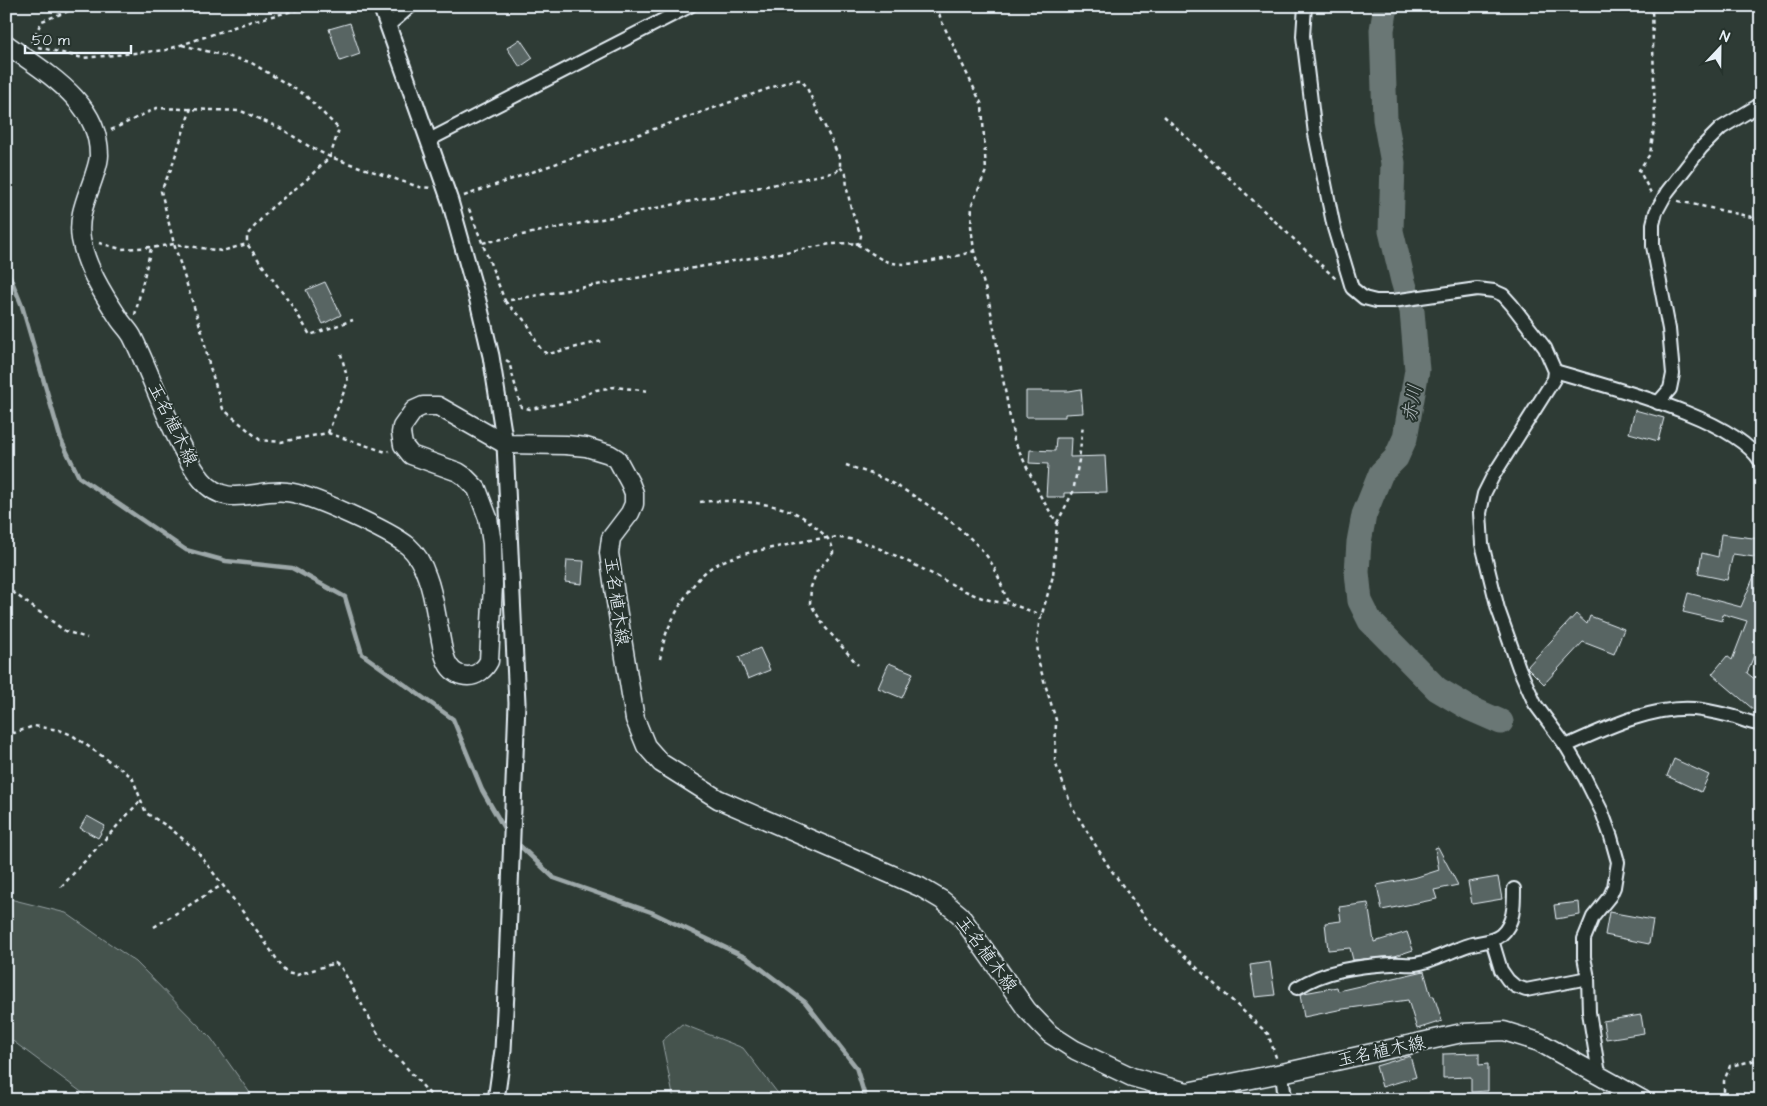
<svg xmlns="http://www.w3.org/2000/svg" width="1767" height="1106" viewBox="0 0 1767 1106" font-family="'Architects Daughter','Klee One',sans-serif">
  <rect width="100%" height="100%" fill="#2e3b35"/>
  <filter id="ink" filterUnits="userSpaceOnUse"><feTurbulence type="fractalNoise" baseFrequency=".02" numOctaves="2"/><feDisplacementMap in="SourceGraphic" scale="10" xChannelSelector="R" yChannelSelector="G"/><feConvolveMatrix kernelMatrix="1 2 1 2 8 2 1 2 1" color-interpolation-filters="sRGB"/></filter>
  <g filter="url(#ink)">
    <!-- green -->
    <g fill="#45524e" stroke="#96a2a3">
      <path d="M6 898 66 913 136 962 211 1038 255 1100H92L6 1036Z"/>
      <path d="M682 1024 743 1048 783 1100H674L662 1041Z"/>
    </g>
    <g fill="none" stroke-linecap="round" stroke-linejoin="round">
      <!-- stream -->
      <g stroke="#9da8a9" stroke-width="4.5">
        <path d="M6 271 9 274 22 306 61 440 79 477 186 550 226 561 292 568 345 597 362 654 453 719 482 790 508 835"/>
        <path d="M516 842 554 878 651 912 747 958 805 1002 856 1067 866 1100"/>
      </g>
      <!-- river -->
      <path stroke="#6b7775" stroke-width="25" d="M1386 6 1382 30 1385 119 1393 163 1391 231 1403 281 1412 311 1417 370 1405 438 1396 458 1381 473 1364 515 1359 542 1357 572 1360 601 1370 621 1437 689 1469 708 1501 722"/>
    </g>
    <!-- building -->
    <g fill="#596563" stroke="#e8f1f8">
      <path d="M350 23 360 54 340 61 329 29Z"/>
      <path d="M520 39 533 58 520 67 507 48Z"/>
      <path d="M325 282 341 315 323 324 306 290Z"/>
      <path d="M1081 389 1083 413 1065 414V417H1026V391H1069Z"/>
      <path d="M1635 410 1664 418 1658 441 1629 433Z"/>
      <path d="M1056 438H1071L1070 457 1105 456 1107 492 1064 493V497H1046L1048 464 1029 463 1030 450 1055 451Z"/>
      <path d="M1721 534 1761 539V558L1733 554 1727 580 1698 574 1702 553 1718 557Z"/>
      <path d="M567 560 584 561 582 584 565 582Z"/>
      <path d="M1760 562 1761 638 1747 673 1761 684V716L1712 674 1727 656 1732 660 1747 621 1723 614 1722 621 1683 612 1688 593 1741 607Z"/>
      <path d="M1576 614 1587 624 1590 616 1624 629 1614 654 1583 642 1544 684 1527 667Z"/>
      <path d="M760 648 770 670 748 679 739 657Z"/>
      <path d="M889 663 913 673 902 698 878 688Z"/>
      <path d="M1674 759 1709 775 1701 792 1667 776Z"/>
      <path d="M87 816 105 826 98 838 80 828Z"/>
      <path d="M1438 847 1458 885 1434 890 1437 899 1382 910 1377 885 1417 877 1439 870 1435 848Z"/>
      <path d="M1498 877 1502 899 1472 904 1468 882Z"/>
      <path d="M1579 902 1580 915 1556 919 1554 905Z"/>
      <path d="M1368 903 1374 942 1407 932 1413 950 1395 956 1353 960 1350 948 1328 950 1325 923 1341 921 1339 907Z"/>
      <path d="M1609 912 1653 920 1649 944 1605 935Z"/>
      <path d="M1270 962 1275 995 1255 997 1250 965Z"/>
      <path d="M1424 971 1431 996H1434L1442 1021 1417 1029 1408 1000 1343 1009 1304 1017 1300 995 1304 993 1337 987 1338 991Z"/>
      <path d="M1641 1015 1644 1033 1606 1039 1603 1021Z"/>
      <path d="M1479 1053V1065L1488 1064V1091L1471 1092V1077L1443 1078V1054Z"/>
      <path d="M1410 1056 1416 1077 1382 1087 1376 1066Z"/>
    </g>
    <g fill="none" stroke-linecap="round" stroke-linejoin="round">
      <defs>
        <g id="minor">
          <path d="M1305 6 1303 36 1315 134 1334 228 1352 288 1364 298 1376 301H1393L1477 289 1494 291 1503 295 1512 305 1545 348 1555 371 1554 379 1493 476 1484 494 1480 513 1482 544 1498 609 1519 668 1535 704 1566 746 1585 778 1602 812 1611 837 1618 862 1614 887 1610 896 1593 917 1584 939V957L1588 978 1589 1012 1599 1074"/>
          <path d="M389 25 411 6"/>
          <path d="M429 140 690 6"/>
          <path d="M1555 371C1607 387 1733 416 1761 462"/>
          <path d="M1658 403 1670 389 1673 374 1669 329 1653 246V224L1656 212 1667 192 1701 148 1721 128 1761 104"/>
          <path d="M1566 746C1604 729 1651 706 1694 709 1707 710 1722 714 1735 717 1744 720 1751 724 1761 724"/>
          <path d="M1492 940 1501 970 1508 980 1515 986 1526 990 1588 978"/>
          <path d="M1297 988C1325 970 1358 966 1392 964 1399 963 1407 965 1415 964 1432 962 1452 950 1469 945 1479 942 1493 942 1501 935 1514 924 1514 905 1514 889"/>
          <path d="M1282 1073 1285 1100"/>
        </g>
        <path id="tertiary" d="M381 6 450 201 478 301 491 356 505 444 517 703 506 992 503 1050 496 1100"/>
        <path id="secondary" d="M6 44C44 72 99 101 99 155 99 161 97 167 95 173 88 196 77 215 81 239 86 267 103 294 118 317 122 324 128 329 132 336 149 370 161 406 178 440 185 454 192 468 202 480 227 510 256 488 287 492 310 494 390 531 408 546 417 554 423 565 427 577 434 595 436 616 440 635 442 645 443 657 449 666 453 672 460 676 468 676 477 676 485 669 489 661L493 585 492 543 488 518 477 489 464 476 458 472 411 455 403 445 401 433 402 427 414 410 423 406H438L505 444 566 445 586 447 609 454 617 459 630 483 634 493V504L630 513 611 538 609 553 616 602 635 719 646 746 661 763 718 799 920 887 942 900 960 915 1027 1010 1050 1034 1075 1050 1132 1077 1164 1086 1187 1092 1282 1073 1462 1033 1504 1031 1539 1042 1643 1100"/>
      </defs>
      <!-- minor casing -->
      <use href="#minor" stroke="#e8f1f8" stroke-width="16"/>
      <!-- tertiary casing -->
      <use href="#tertiary" stroke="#e8f1f8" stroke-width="19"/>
      <!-- secondary casing -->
      <use href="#secondary" stroke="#e8f1f8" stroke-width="21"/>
      <!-- path -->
      <g stroke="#e8f1f8" stroke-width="2.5" stroke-dasharray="4 4" stroke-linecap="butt">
        <path d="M358 6 367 8"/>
        <path d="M937 6 941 20 982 105 986 171 972 205 971 226 974 251 989 301 1014 440 1041 497 1057 523 1053 576 1039 624 1037 643 1039 664 1056 720 1055 762 1072 807 1109 867 1151 925 1268 1034 1277 1060"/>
        <path d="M31 42 42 21 82 6"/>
        <path d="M182 45 250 62 305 95 339 129 330 157 419 187 431 188"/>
        <path d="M38 47 83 58 166 50 252 21 313 6"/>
        <path d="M191 108 171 169 161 191 174 244 202 332 209 364 223 409 260 440 281 442 328 433 386 452 389 451"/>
        <path d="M1164 116 1336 279"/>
        <path d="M111 130 157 108 241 111 282 129 310 147 330 157 305 181 271 208 247 235V244L295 310 310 335 353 320"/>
        <path d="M840 167 846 174 847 189 851 208 861 236 859 243 854 244"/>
        <path d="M1651 193 1639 170 1650 154 1655 122 1652 6"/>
        <path d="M464 196 793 80H801L806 86 840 159V167L836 172 482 243"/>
        <path d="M1678 201 1761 219"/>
        <path d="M469 209 505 301 831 244C838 244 848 242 855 244 868 248 878 261 893 263 912 267 956 257 974 251"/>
        <path d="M99 243 121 249 152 247"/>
        <path d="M505 301C512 310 522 316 528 325 535 335 536 349 548 354L602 341"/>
        <path d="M135 315 151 248 174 244 222 251 247 244"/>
        <path d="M506 360 509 362 521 407 530 409 569 402 596 390 615 387 650 391"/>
        <path d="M328 433 348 381 341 354"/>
        <path d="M846 465C857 469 870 473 881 478 913 492 976 535 992 564 999 576 1003 590 1008 603L1042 615"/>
        <path d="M700 502C723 499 774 502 795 513 804 517 813 524 820 531 827 537 833 543 833 553L817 571 811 587 810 603 824 626 858 665"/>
        <path d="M1057 523 1073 492 1079 460 1083 424"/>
        <path d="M6 587 65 631 87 638"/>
        <path d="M660 659C662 649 664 638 668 629 677 609 695 576 714 566 736 553 763 550 787 545 812 539 837 534 862 542 888 551 913 564 938 577 959 588 983 602 1008 603"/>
        <path d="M6 727 14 733 34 726 59 730 72 735 132 777 146 813 170 828 197 851 261 936 286 973 297 975 335 963 341 967 386 1048 398 1058 435 1100"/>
        <path d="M61 887 141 800"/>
        <path d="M154 927 222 885"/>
        <path d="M1108 1100 1120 1089"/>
        <path d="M1724 1100V1081L1730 1066 1761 1059"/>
      </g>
      <!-- minor -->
      <use href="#minor" stroke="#26332d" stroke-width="12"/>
      <!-- tertiary -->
      <use href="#tertiary" stroke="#26332d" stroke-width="15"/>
      <!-- secondary -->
      <use href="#secondary" stroke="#26332d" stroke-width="18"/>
    </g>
  </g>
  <g text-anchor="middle" stroke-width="4" stroke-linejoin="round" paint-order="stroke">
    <!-- street labels -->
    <g font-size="18" fill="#e8f1f8" stroke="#26332d">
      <text transform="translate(173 424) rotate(64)" y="6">玉名植木線</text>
      <text transform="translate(617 601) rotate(82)" y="6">玉名植木線</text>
      <text transform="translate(987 954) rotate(54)" y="6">玉名植木線</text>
      <text transform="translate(1381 1051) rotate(-12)" y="6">玉名植木線</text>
    </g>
    <!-- water labels -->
    <g font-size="19" font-style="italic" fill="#b0babd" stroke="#26332d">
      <text transform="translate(1411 403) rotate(-80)" y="7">赤川</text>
    </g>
  </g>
  <!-- margin -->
  <rect width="1767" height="1106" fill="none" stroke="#26332d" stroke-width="25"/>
  <rect x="12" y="12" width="1742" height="1081" fill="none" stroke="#e8f1f8" stroke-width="2" filter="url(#ink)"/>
  <!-- north arrow -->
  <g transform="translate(1720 48) rotate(22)" stroke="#26332d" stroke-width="4" paint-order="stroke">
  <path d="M0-4L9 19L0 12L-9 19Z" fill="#e8f1f8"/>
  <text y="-8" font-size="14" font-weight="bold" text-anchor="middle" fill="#e8f1f8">N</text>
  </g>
  <!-- scale -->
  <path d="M25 45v8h106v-8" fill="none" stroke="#e8f1f8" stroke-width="2.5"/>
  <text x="32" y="45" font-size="15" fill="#e8f1f8" stroke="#26332d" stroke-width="4" paint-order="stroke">50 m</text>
</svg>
